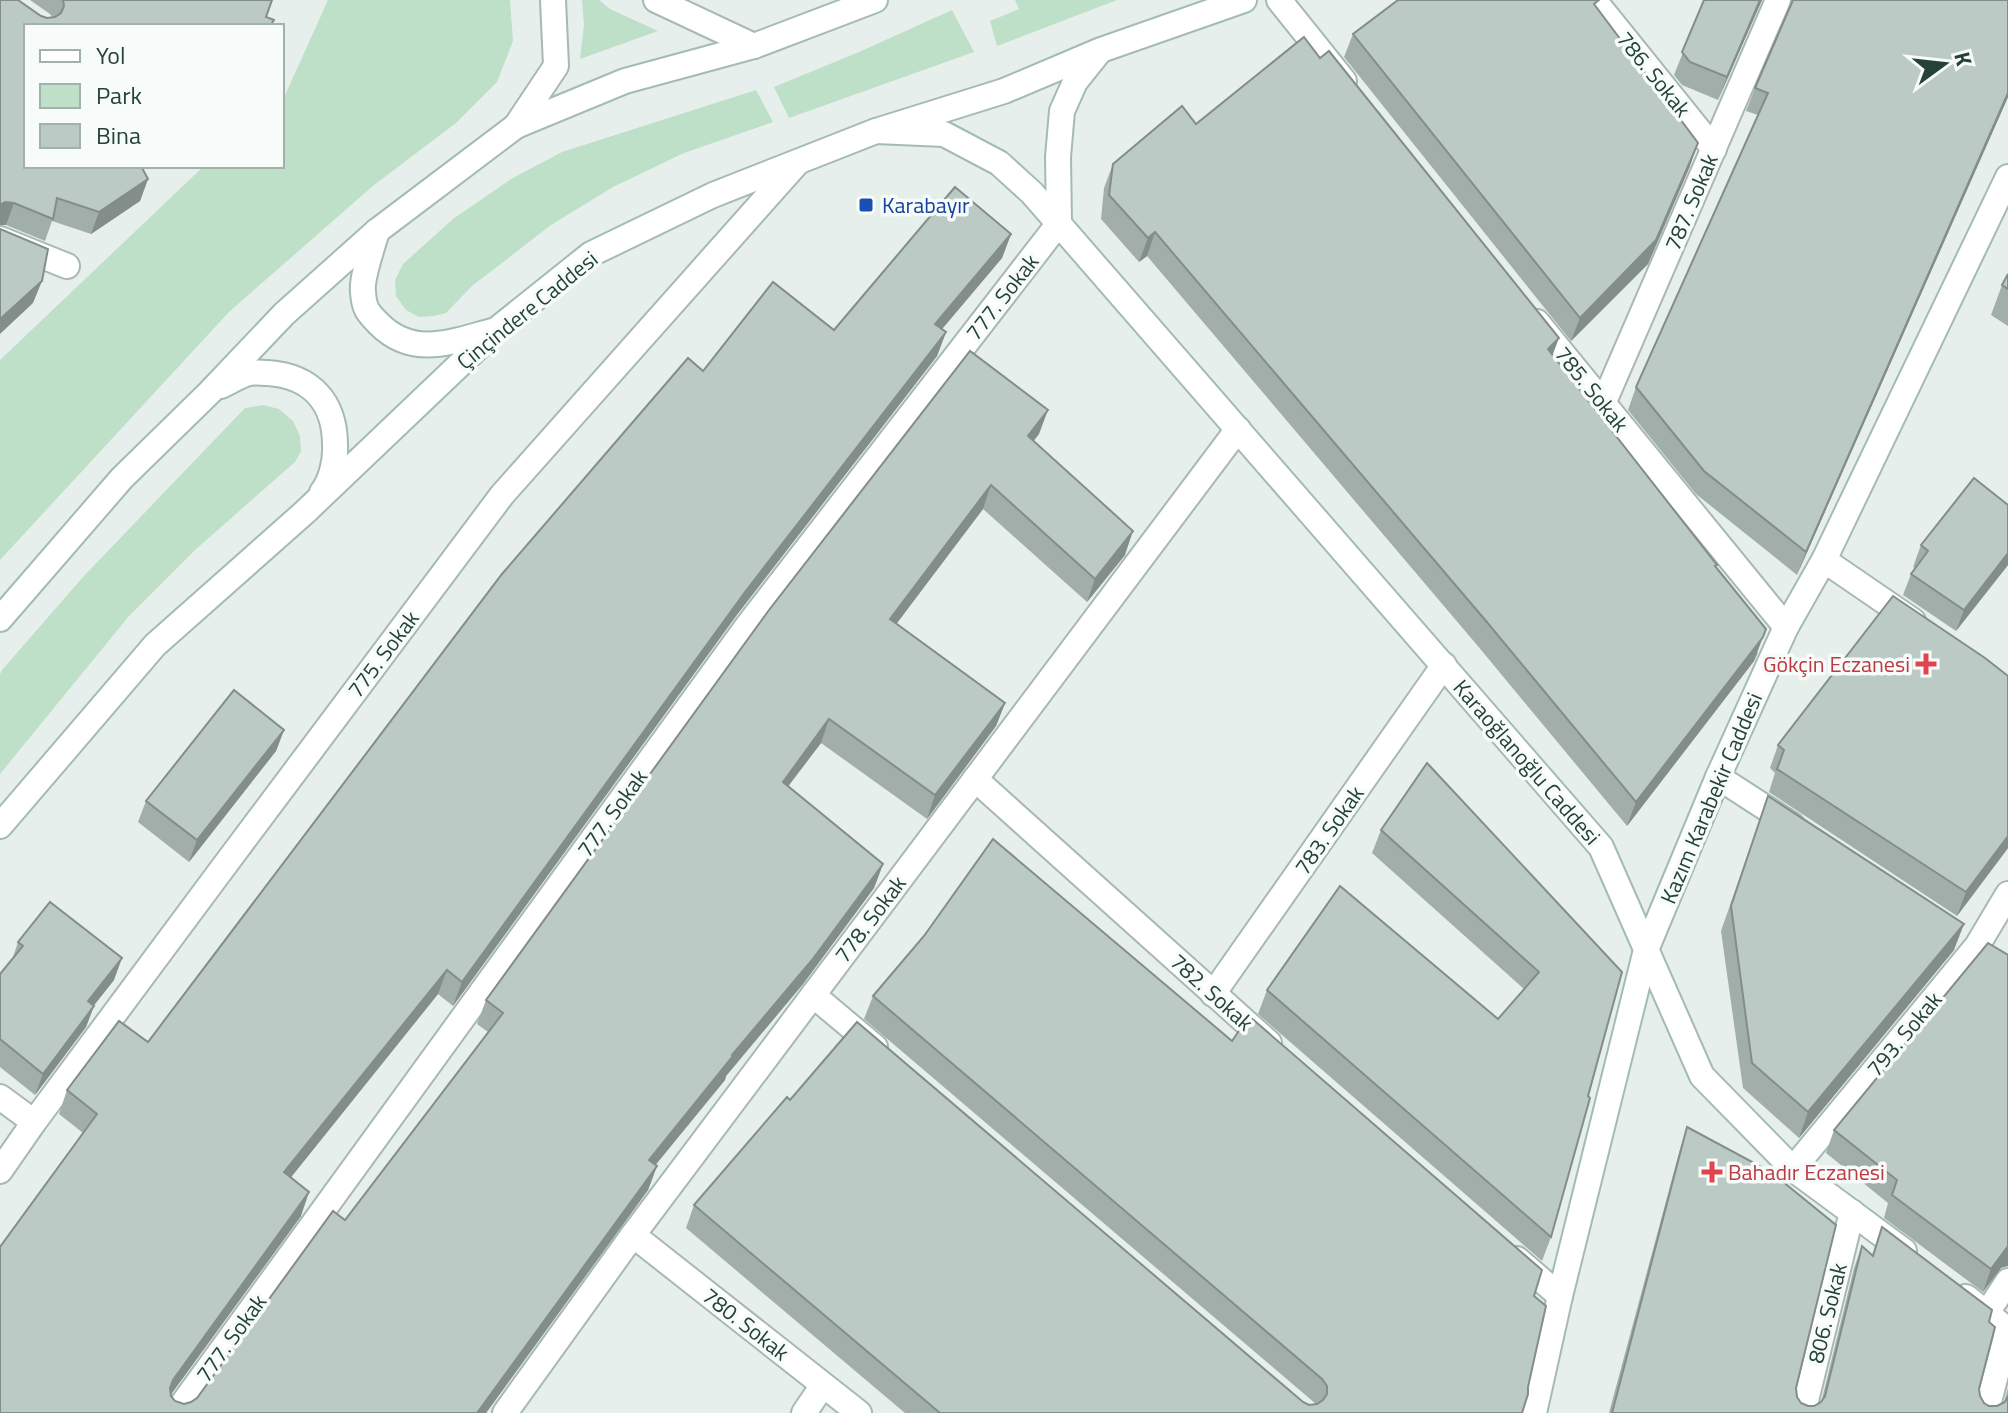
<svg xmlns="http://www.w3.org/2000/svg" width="2008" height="1413" viewBox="0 0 2008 1413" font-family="'Titillium Web',sans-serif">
  <rect width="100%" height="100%" fill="#e6efeb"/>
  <!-- green -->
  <g fill="#bfe0c8">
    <path d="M328 0H510L513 41 497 82 456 123 374 185 229 312 0 560V360L204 166H282V102Z"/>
    <path d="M582 0H599L610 9 658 31 580 59 584 25Z"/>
    <path d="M1015 0H1117L997 46 990 21 1019 9Z"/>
    <path d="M952 10 974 52 789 118 774 87 859 52Z"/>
    <path d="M756 90 773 122 684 153 613 187 551 225 472 286 446 313 434 316 419 317 406 310 396 296 395 280 403 264 453 219 511 179 562 152Z"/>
    <path d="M263 405 279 409 293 421 300 436 301 451 295 462 195 550 129 616 0 774V674L2 670 83 577 245 408Z"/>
  </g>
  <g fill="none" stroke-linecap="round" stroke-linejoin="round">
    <defs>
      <g id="street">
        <path d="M656 0 754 46"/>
        <path d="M1279 0 1344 81"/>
        <path d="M1594 0 1714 149"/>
        <path d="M516 126 556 66 553 0"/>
        <path d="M0 239 67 266"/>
        <path d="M1537 322 1786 627"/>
        <path d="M1603 404 1778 0"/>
        <path d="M1824 560 1913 621"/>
        <path d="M1718 777 1792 825"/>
        <path d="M975 779 1269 1043"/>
        <path d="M1213 994 1444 665"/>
        <path d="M813 995 875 1047"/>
        <path d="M0 1097 34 1122"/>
        <path d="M1793 1169 1977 946 2008 894"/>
        <path d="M0 1171 34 1122 222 869 502 495 798 162"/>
        <path d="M633 1235 859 1413"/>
        <path d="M1517 1259 1560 1296"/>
        <path d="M1987 1313 2008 1281"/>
        <path d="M176 1413 748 625 1059 223"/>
        <path d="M505 1413 633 1235 1238 429"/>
        <path d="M804 1413 823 1385"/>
        <path d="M1803 1413 1852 1212"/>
        <path d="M1986 1413 2008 1329"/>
      </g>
      <g id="secondary">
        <path d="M876 131 944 134 999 163 1032 193 1601 847 1702 1076 1793 1169 1904 1251"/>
        <path d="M1059 223 1058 157 1062 111 1075 82 1099 52"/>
        <path d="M377 231C373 246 361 278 363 292 364 309 368 313 379 324 413 358 451 342 492 331"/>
        <path d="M221 386C230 382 240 375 249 373 255 372 262 373 268 373 311 376 335 402 335 445 336 460 331 481 322 492"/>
        <path d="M0 619 122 478 210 392 284 314 377 231 516 126 625 81 754 46 875 0"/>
        <path d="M0 826 155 645 305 512 496 330 591 254 713 195 876 131 1004 91 1101 50 1244 0"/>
        <path d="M1966 1297 2008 1330"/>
        <path d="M1534 1413 1560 1296 1646 950 1718 777 1786 627 1824 560 2008 177"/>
      </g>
    </defs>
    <!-- street casing -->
    <use href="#street" stroke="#a8b8b2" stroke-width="28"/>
    <!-- secondary casing -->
    <use href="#secondary" stroke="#a4bbb3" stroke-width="28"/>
    <!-- street -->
    <use href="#street" stroke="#fff" stroke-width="24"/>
    <!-- secondary -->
    <use href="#secondary" stroke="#fff" stroke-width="24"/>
  </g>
  <!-- wall -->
  <g fill="#a1aea9">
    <path d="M0 0H18L41 16 47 18H53L50 14 30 0H272L266 17 274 20 272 26H26V166H141L148 179 140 201 91 234 52 221 45 241 6 225H0Z"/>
    <path d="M1704 0H1762L1718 100 1682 85 1674 75Z"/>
    <path d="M2008 0V97L1797 575 1696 494 1628 410 1636 387 1758 115 1746 111 1755 88Z"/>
    <path d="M1597 8 1690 166 1648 264 1571 341 1344 57 1353 34Z"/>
    <path d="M1196 124 1553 355 1758 653 1754 661 1627 826 1477 645 1147 256 1139 262 1101 219 1104 188 1113 164Z"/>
    <path d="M1011 234 1002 258 942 329 946 332 937 356 736 616 453 1006 438 994 291 1177 301 1216 171 1394 175 1401 184 1404 191 1402 197 1398 345 1220 488 1032 477 1024 486 1000 1039 434 1033 441 1125 555 1087 602 983 509 896 624 1005 703 996 726 927 819 821 743 788 786 883 864 874 888 803 984 726 1076 725 1080 655 1165 657 1166 648 1190 486 1413H0L83 1133 59 1114 67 1090 148 1042 703 371 834 330Z"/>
    <path d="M2008 274V326L1991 315 2002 285Z"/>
    <path d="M2008 505V565L1956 631 1903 595 1911 574 1915 568 1913 567 1921 545Z"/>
    <path d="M284 730 276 751 189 862 138 822 146 801Z"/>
    <path d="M1778 745 2008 848 1957 916 1769 792 1775 773 1770 768Z"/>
    <path d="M1759 822 1954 950 1799 1138 1743 1088 1721 931Z"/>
    <path d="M1381 830 1622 972 1551 1237 1542 1261 1258 1014 1267 990 1498 1019 1524 989 1372 853Z"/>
    <path d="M18 942 114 980 94 1005 86 1027 35 1095 0 1067V974L12 960Z"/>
    <path d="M2008 955 2001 1268 1983 1292 1884 1218 1888 1203 1826 1153 1834 1130Z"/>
    <path d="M873 996 1534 1296 1522 1413H905L686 1228 694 1205 1303 1402 1309 1405 1316 1404 864 1019Z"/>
    <path d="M1687 1127 1796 1388 1797 1397 1801 1403 1808 1406H1814L1821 1403 1854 1268 1862 1246 1872 1255 1882 1227 1989 1322 1979 1389 1980 1396 1984 1403 1989 1406H1997L2004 1402 2008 1388V1413H1609L1680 1149Z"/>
  </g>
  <!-- shaded-wall -->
  <g fill="#838d89">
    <path d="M1760 0H1762L1718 100 1727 77Z"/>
    <path d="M2008 93V97L1797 575 1806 552Z"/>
    <path d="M1698 143 1690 166 1648 264 1571 341 1580 318Z"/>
    <path d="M148 179 140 201 91 234 99 212Z"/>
    <path d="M5 202 14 203 6 225H0V205Z"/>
    <path d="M1155 232 1147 256 1139 262 1148 238Z"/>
    <path d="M1011 234 1002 258 926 348 935 324Z"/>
    <path d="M42 281 33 303 0 334V319Z"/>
    <path d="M946 332 937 356 736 616 453 1006 462 982 745 592Z"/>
    <path d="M1559 338 1550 362 1548 349Z"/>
    <path d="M1048 410 1039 434 1019 460 1028 436Z"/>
    <path d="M991 485 983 509 882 643 890 619Z"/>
    <path d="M1133 531 1125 555 1087 602 1095 579Z"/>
    <path d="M2008 553V565L1956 631 1964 610Z"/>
    <path d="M1766 629 1754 661 1627 826 1636 802Z"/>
    <path d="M1005 703 996 726 927 819 935 795Z"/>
    <path d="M829 719 821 743 774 805 783 782Z"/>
    <path d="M284 730 276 751 189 862 197 840Z"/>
    <path d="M2008 836V848L1957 916 1966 892Z"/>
    <path d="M883 864 874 888 803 984 726 1076 725 1080 640 1184 649 1160Z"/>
    <path d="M1964 924 1954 950 1799 1138 1808 1112Z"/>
    <path d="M122 958 114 980 80 1023 88 1001Z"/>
    <path d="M447 970 438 994 276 1196 284 1172Z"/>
    <path d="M94 1006 86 1027 35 1095 43 1074Z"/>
    <path d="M657 1166 648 1190 486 1413H477Z"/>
    <path d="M309 1192 301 1216 164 1404 173 1380Z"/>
    <path d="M2008 1246V1266L2001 1268 1983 1292 1991 1269Z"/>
  </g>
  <!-- building -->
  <g fill="#bbcac4" stroke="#838d89" stroke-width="2">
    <path d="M0 0H18L41 16 47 18 55 17 61 13 64 6 63 0H272L266 17 274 20 270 26H26V166H141L148 179 99 212 57 198 53 219 14 203 5 202 0 205Z"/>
    <path d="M1398 0H1599L1594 4 1698 143 1656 240 1580 318 1353 34Z"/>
    <path d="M1704 0H1760L1727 77 1690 62 1682 52Z"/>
    <path d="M1793 0H2008V93L1806 552 1704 471 1636 387 1768 93 1755 88Z"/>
    <path d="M1304 37 1320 58 1329 51 1559 338 1548 349 1717 565 1715 566 1766 629 1763 637 1636 802 1486 621 1155 232 1148 238 1109 195 1113 164 1182 106 1196 124Z"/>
    <path d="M955 187 1011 234 935 324 946 332 745 592 462 982 447 970 284 1172 309 1192 173 1380 170 1388 171 1396 175 1401 184 1404 191 1402 197 1398 333 1211 345 1220 503 1013 486 1000 769 610 970 351 1048 410 1028 436 1133 531 1095 579 991 485 890 619 1005 703 935 795 829 719 783 782 883 864 812 960 732 1055 733 1056 649 1160 657 1166 477 1413H0V1247L97 1114 67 1090 119 1021 148 1042 502 574 688 358 703 371 773 282 834 330Z"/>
    <path d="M0 229 48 249 42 281 0 319Z"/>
    <path d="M2008 274V289L2002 285Z"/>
    <path d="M1974 478 2008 505V553L1964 610 1911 574 1928 551 1921 545Z"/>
    <path d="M1893 596 1985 658 2008 676V836L1966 892 1777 769 1784 750 1778 745Z"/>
    <path d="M234 690 284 730 197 840 146 801Z"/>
    <path d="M1427 763 1622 972 1588 1096 1590 1098 1551 1237 1267 990 1340 886 1498 1019 1539 972 1381 830Z"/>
    <path d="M1768 796 1964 924 1808 1112 1752 1063 1731 906Z"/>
    <path d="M993 839 1232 1041 1249 1016 1542 1270 1534 1296 1546 1306 1528 1387V1394L1522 1413H940L694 1205 787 1097 790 1100 857 1022 1303 1402 1309 1405 1317 1404 1323 1400 1327 1394V1386L1322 1379 873 996 924 936Z"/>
    <path d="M50 902 122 958 88 1001 94 1006 43 1074 0 1039V974L23 946 18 942Z"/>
    <path d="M1988 943 2008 955V1246L1991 1269 1892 1195 1897 1180 1834 1130Z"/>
    <path d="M1687 1127 1771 1172 1836 1225 1796 1388 1797 1397 1801 1403 1808 1406H1814L1821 1402 1825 1396 1862 1246 1873 1256 1882 1227 1992 1310 1989 1322 1995 1327 1979 1389 1980 1396 1984 1403 1989 1406H1997L2005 1402 2008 1396V1413H1612Z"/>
  </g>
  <!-- markers -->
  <rect fill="#1a4fb4" stroke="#f7fbf9" stroke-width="3" x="858" y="197" width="16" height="16" rx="4"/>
  <g fill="#e0444e" stroke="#f7fbf9" stroke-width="3">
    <path d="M1922 652h8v8h8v8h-8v8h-8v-8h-8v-8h8z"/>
    <path d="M1708 1160h8v8h8v8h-8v8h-8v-8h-8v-8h8z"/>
  </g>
  <g text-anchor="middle" stroke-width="7" stroke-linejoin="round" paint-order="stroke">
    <!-- street labels -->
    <g font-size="22" fill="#24423a" stroke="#f7fbf9">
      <text transform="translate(1654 74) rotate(51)" y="8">786. Sokak</text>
      <text transform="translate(1691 202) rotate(-67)" y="8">787. Sokak</text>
      <text transform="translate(1002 297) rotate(-52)" y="8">777. Sokak</text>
      <text transform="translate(527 310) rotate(-39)" y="8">Çinçindere Caddesi</text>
      <text transform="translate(1592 389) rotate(51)" y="8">785. Sokak</text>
      <text transform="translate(383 654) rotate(-53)" y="8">775. Sokak</text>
      <text transform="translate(1527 762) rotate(49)" y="8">Karaoğlanoğlu Caddesi</text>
      <text transform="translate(1711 798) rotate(-67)" y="8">Kazım Karabekir Caddesi</text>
      <text transform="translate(612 813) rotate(-54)" y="8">777. Sokak</text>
      <text transform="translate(1329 830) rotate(-55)" y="8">783. Sokak</text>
      <text transform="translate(870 919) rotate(-53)" y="8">778. Sokak</text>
      <text transform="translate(1212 992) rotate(42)" y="8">782. Sokak</text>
      <text transform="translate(1904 1034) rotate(-50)" y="8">793. Sokak</text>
      <text transform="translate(1827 1313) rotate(-76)" y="8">806. Sokak</text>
      <text transform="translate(746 1324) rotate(38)" y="8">780. Sokak</text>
      <text transform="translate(231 1338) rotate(-54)" y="8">777. Sokak</text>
    </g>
    <!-- transit labels -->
    <g font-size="22" fill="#164399" stroke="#f7fbf9" text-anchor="start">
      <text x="882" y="213">Karabayır</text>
    </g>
    <!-- health labels -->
    <g font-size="22" fill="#be3a42" stroke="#f7fbf9" text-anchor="end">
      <text x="1910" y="672">Gökçin Eczanesi</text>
      <text x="1728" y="1180" text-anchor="start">Bahadır Eczanesi</text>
    </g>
  </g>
  <!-- legend -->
  <rect x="24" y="24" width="260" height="144" fill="#f7fbf9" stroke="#a3b1ad" stroke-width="2"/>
  <rect x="40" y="50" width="40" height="12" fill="#ffffff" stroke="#a3b1ad" stroke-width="2"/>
  <text x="96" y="64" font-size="24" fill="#24423a">Yol</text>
  <rect x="40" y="84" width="40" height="24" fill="#bfe0c8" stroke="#a3b1ad" stroke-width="2"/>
  <text x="96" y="104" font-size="24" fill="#24423a">Park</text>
  <rect x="40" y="124" width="40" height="24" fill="#bbcac4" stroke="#a3b1ad" stroke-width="2"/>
  <text x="96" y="144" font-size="24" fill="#24423a">Bina</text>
  <!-- north arrow -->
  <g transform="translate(1944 64) rotate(75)" stroke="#f7fbf9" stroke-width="6" paint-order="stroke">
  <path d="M0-6L14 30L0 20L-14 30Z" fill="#24423a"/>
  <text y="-12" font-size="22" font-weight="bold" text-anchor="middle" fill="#24423a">K</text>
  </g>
</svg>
